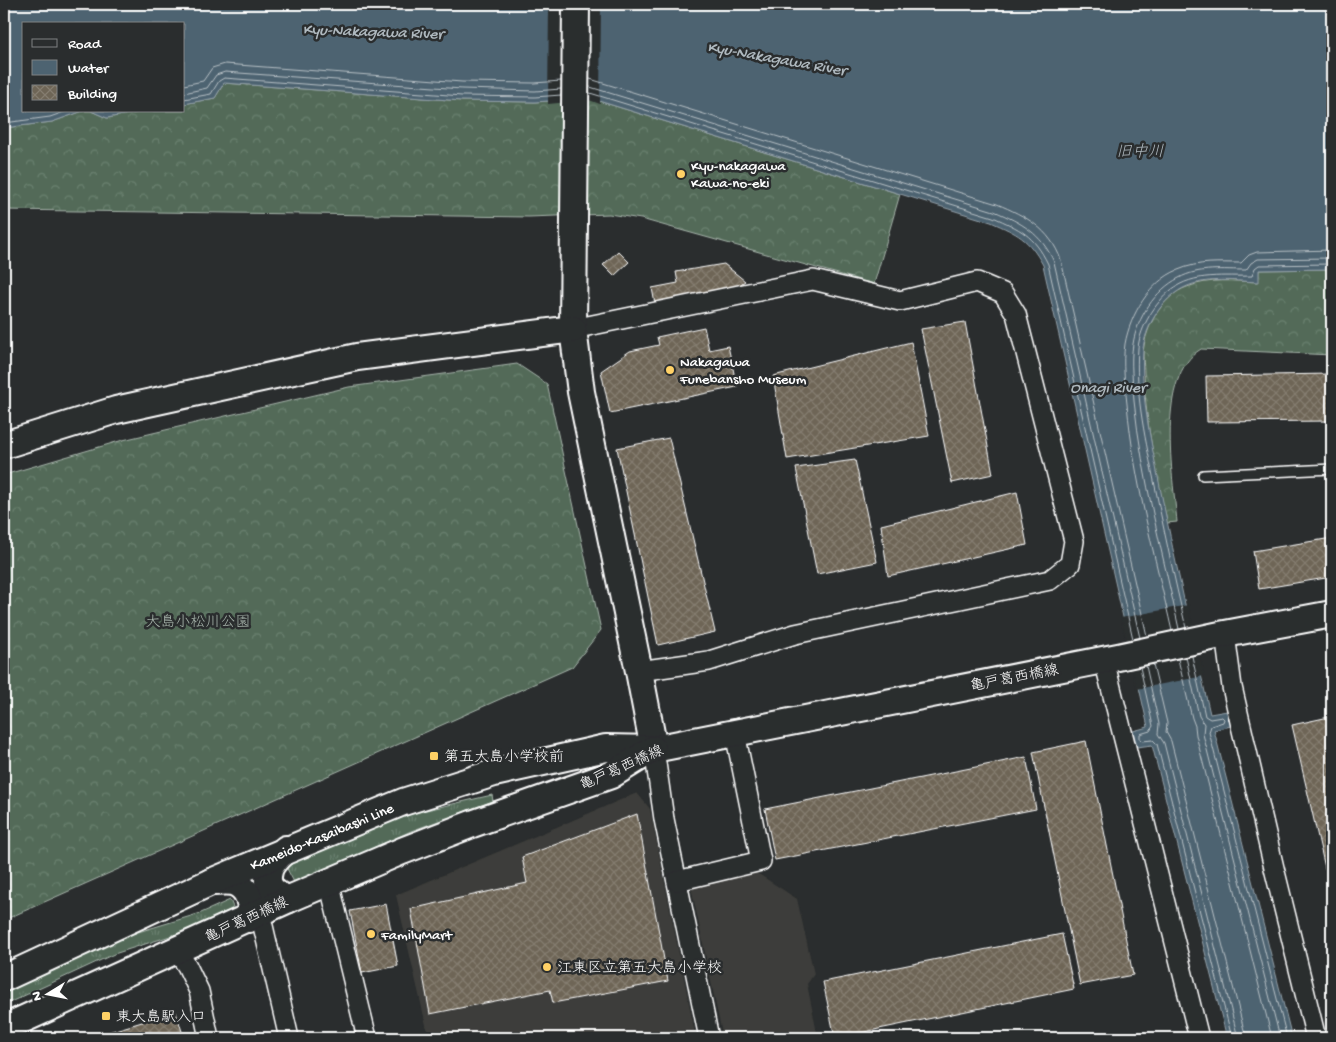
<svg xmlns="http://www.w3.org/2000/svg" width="1336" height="1042" viewBox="0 0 1336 1042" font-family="'Gochi Hand','Klee One',sans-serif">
  <defs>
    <pattern id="grass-tufts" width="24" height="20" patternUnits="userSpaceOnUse" patternTransform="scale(1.25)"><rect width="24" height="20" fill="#526b58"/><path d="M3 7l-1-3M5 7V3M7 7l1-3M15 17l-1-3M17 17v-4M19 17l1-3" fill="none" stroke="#6c8171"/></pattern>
    <pattern id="forest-crowns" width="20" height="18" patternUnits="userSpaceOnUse" patternTransform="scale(1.25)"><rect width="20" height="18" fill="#526b58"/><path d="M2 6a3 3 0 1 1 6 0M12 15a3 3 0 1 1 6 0" fill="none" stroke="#6c8171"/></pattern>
    <pattern id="building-cross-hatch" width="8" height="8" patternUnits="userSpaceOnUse" patternTransform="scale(1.25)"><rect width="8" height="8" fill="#6e6556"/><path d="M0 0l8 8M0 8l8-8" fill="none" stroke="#847c6f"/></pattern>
  </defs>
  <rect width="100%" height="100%" fill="#2a2d2e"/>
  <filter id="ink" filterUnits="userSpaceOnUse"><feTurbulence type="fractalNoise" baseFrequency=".02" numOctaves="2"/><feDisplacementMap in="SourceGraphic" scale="10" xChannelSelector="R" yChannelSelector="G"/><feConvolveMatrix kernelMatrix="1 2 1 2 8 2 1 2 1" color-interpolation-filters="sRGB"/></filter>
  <g filter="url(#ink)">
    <!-- built -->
    <g fill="#3e3e3a">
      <path d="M637 793 650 809 696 1038H429L396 895Z"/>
      <path d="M751 869 797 899 814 974 807 984 818 1038H723L690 882Z"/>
    </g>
    <!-- grass -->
    <g fill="url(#grass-tufts)" stroke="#a8b5ac">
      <path d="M492 795 493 801 411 831 295 884 284 863 383 820Z"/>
      <path d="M230 900 235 912 195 928 114 954 4 1005V991L125 936 201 913Z"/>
    </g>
    <!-- forest -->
    <g fill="url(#forest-crowns)" stroke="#a8b5ac">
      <path d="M224 83 462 101 535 102 589 98 900 194 874 284 641 219 609 214 529 217 4 210V128L52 122 83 111H91L107 118 145 111H184V104L215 98Z"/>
      <path d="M1332 269V355L1201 349C1155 377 1173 476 1177 522L1167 523C1157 474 1145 424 1144 373 1144 364 1142 355 1144 346 1147 324 1164 295 1187 287 1209 278 1234 281 1258 282L1259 270Z"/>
      <path d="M517 364 547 384 601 630 572 667 4 920V475L123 440 349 387Z"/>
    </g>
    <!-- water -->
    <g fill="#4d6371" stroke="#94a1aa">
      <path d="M4 4H1332V269L1259 270V282C1232 281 1197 275 1174 294 1158 306 1145 329 1143 349 1140 397 1152 445 1161 492 1176 566 1193 640 1210 714L1227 711 1231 726 1214 730 1292 1038H1227L1152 745 1137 747 1133 731 1148 727 1043 265C1028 238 1018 234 991 222L589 98 535 102 462 101 224 83 215 98 184 104V24H24V111H83L52 122 4 128Z"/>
      <path d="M91 111H145L107 118Z"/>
    </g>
    <!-- pier -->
    <g fill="#2a2d2e">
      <path d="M549 4H601L600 104 589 100 548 104Z"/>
      <path d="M1188 605 1204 676 1137 689 1121 618Z"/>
    </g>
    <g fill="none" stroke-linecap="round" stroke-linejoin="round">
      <!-- shore -->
      <g stroke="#b8c1c6" stroke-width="1">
        <path d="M590 79 997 204C1026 216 1050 229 1061 260L1147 636"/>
        <path d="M184 85 203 81 212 68 225 64 462 82 534 83 561 81"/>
        <path d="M590 87 994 211C1022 223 1041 233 1054 262L1140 638"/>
        <path d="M184 93 207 88 216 75 225 72 462 89 535 91 561 89"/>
        <path d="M590 93 993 217C1020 229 1034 235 1048 264L1133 639"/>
        <path d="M184 99 211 94 219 81 224 78 462 96 535 97 561 95"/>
        <path d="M4 123 50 117 67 111"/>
        <path d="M1186 628C1174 577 1163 527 1153 476 1144 434 1135 390 1138 348 1140 327 1155 303 1171 290 1194 272 1225 277 1252 276L1255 268 1259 265 1332 264"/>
        <path d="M1179 629C1163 554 1142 478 1134 401 1133 383 1130 362 1133 344 1137 318 1155 290 1179 278 1199 267 1224 270 1246 270L1251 263 1258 259 1332 258"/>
        <path d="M1172 631C1155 556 1134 481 1127 404 1125 385 1122 363 1125 344 1130 315 1150 281 1178 270 1199 261 1219 263 1241 263L1249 255 1257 252 1332 250"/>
        <path d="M1192 656 1205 716 1210 719 1222 717 1224 719 1223 722 1211 726 1209 732 1287 1038"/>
        <path d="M1186 657 1199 716 1204 724 1203 734 1280 1038"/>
        <path d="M1178 659 1192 718 1195 726 1196 735 1272 1038"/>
        <path d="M1153 664 1167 723 1166 732 1171 741 1246 1038"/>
        <path d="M1146 666 1159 724 1158 734 1164 743 1238 1038"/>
        <path d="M1140 667 1153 726 1150 731 1140 734V739L1142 741 1153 740 1157 744 1232 1038"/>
      </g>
    </g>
    <!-- building -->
    <g fill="url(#building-cross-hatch)" stroke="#fff">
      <path d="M618 251 629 262 614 276 603 265Z"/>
      <path d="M724 264 745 281 732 290 655 304 652 288 678 283 676 272Z"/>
      <path d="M965 322 993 474 952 483 921 329Z"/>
      <path d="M704 327 709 350 728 346 737 387 610 413 601 371 630 351 659 345 657 337Z"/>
      <path d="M911 342 929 436 787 459 773 376Z"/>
      <path d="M1332 374V421L1207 422 1206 376Z"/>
      <path d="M669 438 715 632 658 645 617 448Z"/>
      <path d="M855 460 877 562 817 574 796 468Z"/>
      <path d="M1017 492 1027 545 888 576 881 525Z"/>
      <path d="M1332 538V577L1259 589 1253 551Z"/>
      <path d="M1329 717 1332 731V898L1292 725Z"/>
      <path d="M1086 741 1133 975 1080 985 1033 752Z"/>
      <path d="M1026 757 1036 809 775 860 765 809Z"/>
      <path d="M637 814 668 981 553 1003 550 990 430 1014 411 909 527 883 522 857Z"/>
      <path d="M386 904 398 966 362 973 350 911Z"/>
      <path d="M1062 934 1074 989 835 1038 823 982Z"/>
      <path d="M176 1012 184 1038H88Z"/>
    </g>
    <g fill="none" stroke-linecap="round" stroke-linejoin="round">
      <defs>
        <path id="lane" d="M1203 475 1332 469"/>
        <g id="street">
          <path d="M573 329 813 280 900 301 977 282 1003 293 1016 314 1074 541 1070 564 1050 580 795 634 709 661 639 671"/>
          <path d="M1225 634 1232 687 1274 868 1316 1038"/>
          <path d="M1104 660 1199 1038"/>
          <path d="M654 749 664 819 709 1038"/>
          <path d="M677 881 761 861 735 733"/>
          <path d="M329 882 367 1038"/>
          <path d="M260 913 289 1038"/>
          <path d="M177 951 187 966 199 991 209 1038"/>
        </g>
        <g id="secondary">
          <path d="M576 4 573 329 581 392 639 671 654 749"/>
          <path d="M4 445 116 410 357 357 573 329"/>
          <path d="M286 849C280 855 271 862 269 871 264 887 276 896 289 899"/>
          <path d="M211 882C218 882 226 881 232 882 248 886 254 905 249 919"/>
          <path id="s1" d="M4 978 211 882 403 802 494 773 606 748 654 749 1118 657 1225 634 1332 614"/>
          <path d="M4 1028 289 899 402 851 472 824 611 775 653 749"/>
        </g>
      </defs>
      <!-- lane casing -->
      <use href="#lane" stroke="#fff" stroke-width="12"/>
      <!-- street casing -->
      <use href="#street" stroke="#fff" stroke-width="22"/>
      <!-- secondary casing -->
      <use href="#secondary" stroke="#fff" stroke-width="30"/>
      <!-- lane -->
      <use href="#lane" stroke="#2a2d2e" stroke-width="9"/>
      <!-- street -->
      <use href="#street" stroke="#2a2d2e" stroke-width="19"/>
      <!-- secondary -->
      <use href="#secondary" stroke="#2a2d2e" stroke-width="26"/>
    </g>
  </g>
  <!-- markers -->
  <g fill="#ffd166" stroke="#2a2d2e" stroke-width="2">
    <circle cx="681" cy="174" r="5"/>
    <circle cx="670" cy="370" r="5"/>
    <rect x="429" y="751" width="10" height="10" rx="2.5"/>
    <circle cx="371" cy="934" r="5"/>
    <circle cx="547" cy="967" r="5"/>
    <rect x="101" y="1011" width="10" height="10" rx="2.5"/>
  </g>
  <g text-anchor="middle" stroke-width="5" stroke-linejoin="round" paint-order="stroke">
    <!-- poi labels -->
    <g font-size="15" fill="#fff" stroke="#2a2d2e" text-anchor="start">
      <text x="691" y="170">Kyu-nakagawa<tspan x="691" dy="17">Kawa-no-eki</tspan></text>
      <text x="680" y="366">Nakagawa<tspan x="680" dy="17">Funebansho Museum</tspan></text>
      <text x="444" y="761">第五大島小学校前</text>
      <text x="381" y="939">FamilyMart</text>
      <text x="557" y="972">江東区立第五大島小学校</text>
      <text x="116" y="1021">東大島駅入口</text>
    </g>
    <!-- park labels -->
    <g font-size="15" fill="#a8b5ac" stroke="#2a2d2e">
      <text x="198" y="626">大島小松川公園</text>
    </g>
    <!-- street labels -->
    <g font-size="15" fill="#fff" stroke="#2a2d2e">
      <text transform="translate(1014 677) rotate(-11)" y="5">亀戸葛西橋線</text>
      <text transform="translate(621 767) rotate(-24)" y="5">亀戸葛西橋線</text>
      <text dy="5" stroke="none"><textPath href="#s1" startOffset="348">Kameido-Kasaibashi Line</textPath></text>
      <text transform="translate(246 919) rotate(-25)" y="5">亀戸葛西橋線</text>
    </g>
    <!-- water labels -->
    <g font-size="16" font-style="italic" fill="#afb9bf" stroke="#2a2d2e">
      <text transform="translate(373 30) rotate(2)" y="6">Kyu-Nakagawa River</text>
      <text transform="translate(777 57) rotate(10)" y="6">Kyu-Nakagawa River</text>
      <text x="1140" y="156">旧中川</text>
      <text x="1108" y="392">Onagi River</text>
    </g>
  </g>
  <!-- margin -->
  <rect width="1336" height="1042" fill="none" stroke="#2a2d2e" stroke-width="20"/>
  <rect x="10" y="10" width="1316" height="1022" fill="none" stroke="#fff" stroke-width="2" filter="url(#ink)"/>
  <!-- legend -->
  <rect x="22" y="22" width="162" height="90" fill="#2a2d2e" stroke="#7f8182"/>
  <rect x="32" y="39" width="25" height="8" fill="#2a2d2e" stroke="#7f8182"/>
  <text x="68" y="48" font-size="15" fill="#ffffff">Road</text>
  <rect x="32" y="60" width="25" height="15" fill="#4d6371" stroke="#7f8182"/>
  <text x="68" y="72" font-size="15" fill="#ffffff">Water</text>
  <rect x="32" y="85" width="25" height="15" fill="url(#building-cross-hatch)" stroke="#7f8182"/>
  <text x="68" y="98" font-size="15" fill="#ffffff">Building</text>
  <!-- north arrow -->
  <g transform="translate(48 994) rotate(260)" stroke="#2a2d2e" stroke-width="4" paint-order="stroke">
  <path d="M0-4L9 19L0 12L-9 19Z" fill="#ffffff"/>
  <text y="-8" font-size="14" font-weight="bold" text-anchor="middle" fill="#ffffff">N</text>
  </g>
</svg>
